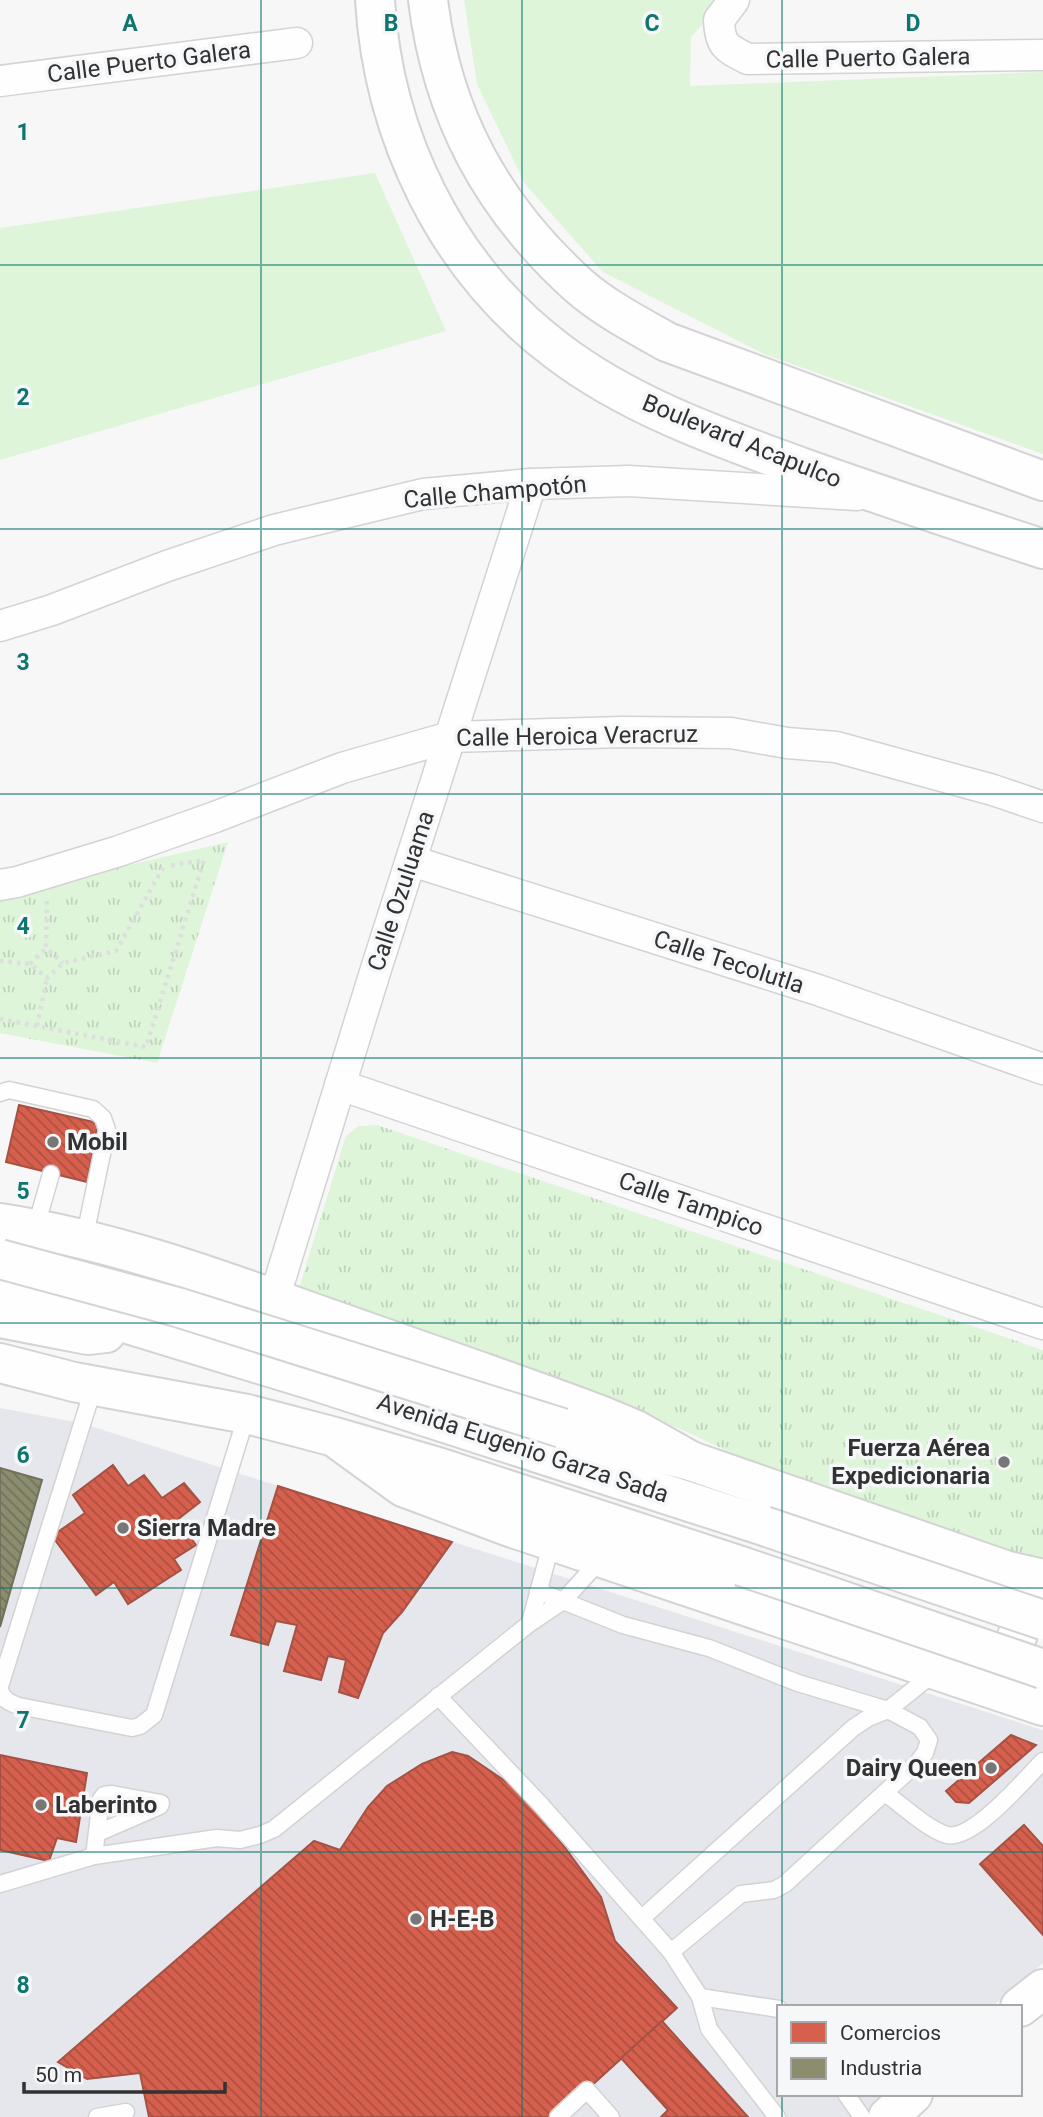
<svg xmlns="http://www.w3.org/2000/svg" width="1043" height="2117" viewBox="0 0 1043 2117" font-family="Roboto,sans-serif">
  <defs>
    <pattern id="park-tufts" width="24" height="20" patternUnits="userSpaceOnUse" patternTransform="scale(1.75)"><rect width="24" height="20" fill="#def5d9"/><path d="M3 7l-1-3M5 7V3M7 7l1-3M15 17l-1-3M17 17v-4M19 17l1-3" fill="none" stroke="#bfd2bb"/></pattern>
    <pattern id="shops-back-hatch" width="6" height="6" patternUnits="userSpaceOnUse" patternTransform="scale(1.75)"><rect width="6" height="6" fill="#d6604d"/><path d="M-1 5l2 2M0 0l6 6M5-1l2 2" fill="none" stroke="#ae5041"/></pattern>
    <pattern id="industry-back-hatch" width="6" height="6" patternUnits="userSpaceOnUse" patternTransform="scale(1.75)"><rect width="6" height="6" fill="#8c8c6e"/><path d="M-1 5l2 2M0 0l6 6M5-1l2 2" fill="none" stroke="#73735b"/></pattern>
  </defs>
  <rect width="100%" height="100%" fill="#f7f7f8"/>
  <!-- built -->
  <path fill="#e6e7ec" d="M0 1408 81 1423 1043 1730V1963L992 2007H779V2094H889L863 2117H0Z"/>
  <!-- green -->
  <g fill="#def5d9">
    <path d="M464 0H725L691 37 690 86 1043 72V454L764 354 603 272 525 184 477 84Z"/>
    <path d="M375 173 446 331 0 460V228Z"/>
  </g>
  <!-- park -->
  <g fill="url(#park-tufts)">
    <path d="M228 842 157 1063 0 1033V895Z"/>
    <path d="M377 1125 1043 1350V1571L867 1518 683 1430 298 1291 346 1136 358 1126Z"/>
  </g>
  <!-- shops -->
  <g fill="url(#shops-back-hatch)" stroke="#a55245" stroke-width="2">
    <path d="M19 1105 98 1123 87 1182 6 1162Z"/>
    <path d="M113 1465 128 1486 144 1475 162 1498 184 1483 200 1502 177 1520 196 1545 174 1559 181 1570 128 1604 114 1582 96 1595 52 1536 85 1513 73 1495Z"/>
    <path d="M278 1486 452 1542 402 1612 383 1633 358 1698 339 1692 346 1660 328 1656 321 1680 284 1671 297 1625 276 1621 268 1645 231 1635Z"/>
    <path d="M1011 1735 1036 1745 969 1803 956 1802 946 1791Z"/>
    <path d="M452 1752 468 1756 517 1789 544 1819 601 1897 615 1941 677 2008 557 2117H149L140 2073 87 2079 58 2062 314 1841 340 1850 368 1807 387 1786 422 1764Z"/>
    <path d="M0 1755 87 1773 76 1842 57 1838 49 1861 0 1850Z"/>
    <path d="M1024 1825 1043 1846V1935L980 1864Z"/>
    <path d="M662 2021 748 2117H661L668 2110 621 2058Z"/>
  </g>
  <!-- industry -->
  <path fill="url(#industry-back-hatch)" stroke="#71715c" stroke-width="2" d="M0 1468 42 1480 0 1627Z"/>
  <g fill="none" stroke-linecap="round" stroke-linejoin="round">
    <defs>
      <g id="lane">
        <path d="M0 1093 9 1090 93 1109 103 1118 107 1130 84 1240"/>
        <path d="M35 1230 51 1174"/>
        <path d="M538 1591 623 1625 709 1648 798 1683 888 1710 920 1727 929 1740 925 1753 917 1763 785 1884 774 1890 741 1894 671 1952"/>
        <path d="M530 1623 552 1541"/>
        <path d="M0 1686 94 1386"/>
        <path d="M0 1689C1 1699 10 1703 19 1706L132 1728 140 1726 154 1715 247 1414"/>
        <path d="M438 1696 542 1806 671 1952 700 1997 709 2029 777 2117"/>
        <path d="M885 1793C902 1805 927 1829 947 1835 973 1841 1025 1779 1043 1761"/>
        <path d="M94 1856 101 1799 104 1795 112 1794 161 1803 160 1806 98 1833"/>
        <path d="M0 1884 94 1856 217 1838 240 1840 260 1835 274 1829 530 1623 563 1601 602 1558"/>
        <path d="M642 1918 853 1728 868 1718 888 1710 934 1673"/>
        <path d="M700 1997 779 2009"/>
        <path d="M846 2094 862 2117"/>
        <path d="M97 2117 126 2112"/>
        <path d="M558 2117 587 2090 611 2117"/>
      </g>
      <g id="street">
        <path d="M734 0 719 20C720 46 726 48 748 59L1043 55"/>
        <path d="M0 81 297 43"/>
        <path d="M0 626 52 610 167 566 274 530 423 494 531 484 629 481 857 495"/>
        <path d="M412 861 818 990 1043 1069"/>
        <path d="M0 885 17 882 119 851 215 817 342 768 450 737 623 732 731 733 787 743 836 747 993 790 1043 807"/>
        <path d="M340 1085 1043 1324"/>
        <path d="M274 1299 376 969 531 484"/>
      </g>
      <g id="secondary">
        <path d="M375 0C383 135 446 267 556 350 626 404 715 436 798 466 879 495 961 522 1043 549"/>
        <path d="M428 0C442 115 492 207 578 285 604 308 637 325 667 342L1043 481"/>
        <path d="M0 1223C115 1240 227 1282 336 1321 424 1352 513 1382 600 1415L636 1430 691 1461 1008 1571 1043 1579"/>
        <path d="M337 1439 403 1487 507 1526 1043 1706"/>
        <path d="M980 1676C1020 1656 1029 1621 1012 1580"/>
        <path d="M1020 2007 1043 1989"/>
        <path d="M888 2117 913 2094"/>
      </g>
      <path id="primary" d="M562 1428 691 1461"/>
      <g id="highway">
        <path d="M0 1285 315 1381 764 1526"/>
        <path d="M0 1318 88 1335 106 1333"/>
        <path d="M0 1363 74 1382 247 1414 335 1437 441 1468 741 1566"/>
      </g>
    </defs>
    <!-- lane casing -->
    <use href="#lane" stroke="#d3d3d4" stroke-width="19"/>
    <!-- street casing -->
    <use href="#street" stroke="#d3d3d4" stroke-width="33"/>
    <!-- secondary casing -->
    <use href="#secondary" stroke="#d3d3d4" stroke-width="42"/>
    <!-- primary casing -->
    <use href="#primary" stroke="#d3d3d4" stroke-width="42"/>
    <!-- highway casing -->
    <use href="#highway" stroke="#d3d3d4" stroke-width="42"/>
    <!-- path -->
    <g stroke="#dddede" stroke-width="4.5" stroke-dasharray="3.5 5" stroke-linecap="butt">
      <path d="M47 901 46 948 63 963"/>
      <path d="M0 961 30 964 47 978 63 963 116 951 164 866"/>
      <path d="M30 964 46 948"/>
      <path d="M0 1019 146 1047 204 860 168 866"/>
      <path d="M37 1026 47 978"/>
    </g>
    <!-- lane -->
    <use href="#lane" stroke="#fefefe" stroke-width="16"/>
    <!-- street -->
    <use href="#street" stroke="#fefefe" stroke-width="30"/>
    <!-- secondary -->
    <use href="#secondary" stroke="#fefefe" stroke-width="38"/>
    <!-- primary -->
    <use href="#primary" stroke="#fefefe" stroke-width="38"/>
    <!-- highway -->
    <use href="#highway" stroke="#fefefe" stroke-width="38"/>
    <defs>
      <path id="primary-bridge" d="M0 1259 177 1307 562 1428"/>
      <g id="highway-bridge">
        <path d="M764 1526 1043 1620"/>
        <path d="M741 1566 1043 1669"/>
      </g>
    </defs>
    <!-- primary-bridge casing -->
    <use href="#primary-bridge" stroke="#d3d3d4" stroke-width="42" stroke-linecap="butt"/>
    <!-- highway-bridge casing -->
    <use href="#highway-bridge" stroke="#d3d3d4" stroke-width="42" stroke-linecap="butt"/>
    <!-- primary-bridge -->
    <use href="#primary-bridge" stroke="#fefefe" stroke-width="38"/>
    <!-- highway-bridge -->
    <use href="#highway-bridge" stroke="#fefefe" stroke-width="38"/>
  </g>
  <!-- grid -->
  <path fill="none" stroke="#0f766e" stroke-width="2" stroke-opacity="0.55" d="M261 0V2117M522 0V2117M782 0V2007M0 265H1043M0 529H1043M0 794H1043M0 1058H1043M0 1323H1043M0 1588H1043M0 1852H1043M782 2094V2117"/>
  <!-- markers -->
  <g fill="#777778" stroke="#f6f7f9" stroke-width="2.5">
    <circle cx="53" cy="1142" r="7"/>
    <circle cx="1004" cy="1462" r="7"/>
    <circle cx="123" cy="1528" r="7"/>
    <circle cx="991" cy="1768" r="7"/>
    <circle cx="41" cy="1805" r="7"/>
    <circle cx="416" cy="1919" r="7"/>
  </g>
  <g text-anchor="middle" stroke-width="7" stroke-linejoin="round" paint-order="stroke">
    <!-- street labels -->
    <g font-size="24" fill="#323233" stroke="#f6f7f9">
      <text transform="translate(868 58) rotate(-1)" y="8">Calle Puerto Galera</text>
      <text transform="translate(149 62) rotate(-7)" y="8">Calle Puerto Galera</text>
      <text transform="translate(742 441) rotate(22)" y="8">Boulevard Acapulco</text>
      <text transform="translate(495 492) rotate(-5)" y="8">Calle Champotón</text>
      <text transform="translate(577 736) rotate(-1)" y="8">Calle Heroica Veracruz</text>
      <text transform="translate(401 891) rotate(-72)" y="8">Calle Ozuluama</text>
      <text transform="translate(729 962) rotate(18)" y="8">Calle Tecolutla</text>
      <text transform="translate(691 1204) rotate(19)" y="8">Calle Tampico</text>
      <text transform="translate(523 1448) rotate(18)" y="8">Avenida Eugenio Garza Sada</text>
    </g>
    <!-- poi labels -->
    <g font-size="24" font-weight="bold" fill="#323233" stroke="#f6f7f9" text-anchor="start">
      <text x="67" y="1150">Mobil</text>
      <text x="990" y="1456" text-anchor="end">Fuerza Aérea<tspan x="990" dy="28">Expedicionaria</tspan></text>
      <text x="137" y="1536">Sierra Madre</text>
      <text x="977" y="1776" text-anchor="end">Dairy Queen</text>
      <text x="55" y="1813">Laberinto</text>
      <text x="430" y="1927">H-E-B</text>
    </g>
  </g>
  <g font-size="23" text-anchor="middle" font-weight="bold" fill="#0f766e" stroke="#f6f7f9" stroke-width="7" stroke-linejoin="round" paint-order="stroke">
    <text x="130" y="31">A</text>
    <text x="391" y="31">B</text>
    <text x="652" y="31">C</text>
    <text x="913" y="31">D</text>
    <text x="23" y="140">1</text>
    <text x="23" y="405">2</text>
    <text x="23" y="670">3</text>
    <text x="23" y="934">4</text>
    <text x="23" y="1199">5</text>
    <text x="23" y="1463">6</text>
    <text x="23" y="1728">7</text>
    <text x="23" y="1993">8</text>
  </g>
  <!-- legend -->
  <rect x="777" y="2005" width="245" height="91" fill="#f6f7f9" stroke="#a8a8aa" stroke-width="2"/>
  <rect x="791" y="2022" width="35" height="21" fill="#d6604d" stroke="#a8a8aa" stroke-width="2"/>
  <text x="840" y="2040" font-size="21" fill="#323233">Comercios</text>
  <rect x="791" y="2058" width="35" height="21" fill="#8c8c6e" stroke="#a8a8aa" stroke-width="2"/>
  <text x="840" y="2075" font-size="21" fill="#323233">Industria</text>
  <!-- scale -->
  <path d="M24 2082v10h201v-10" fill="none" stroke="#323233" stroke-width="3.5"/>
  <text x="35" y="2082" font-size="21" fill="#323233" stroke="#f6f7f9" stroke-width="5" paint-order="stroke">50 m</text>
</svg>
